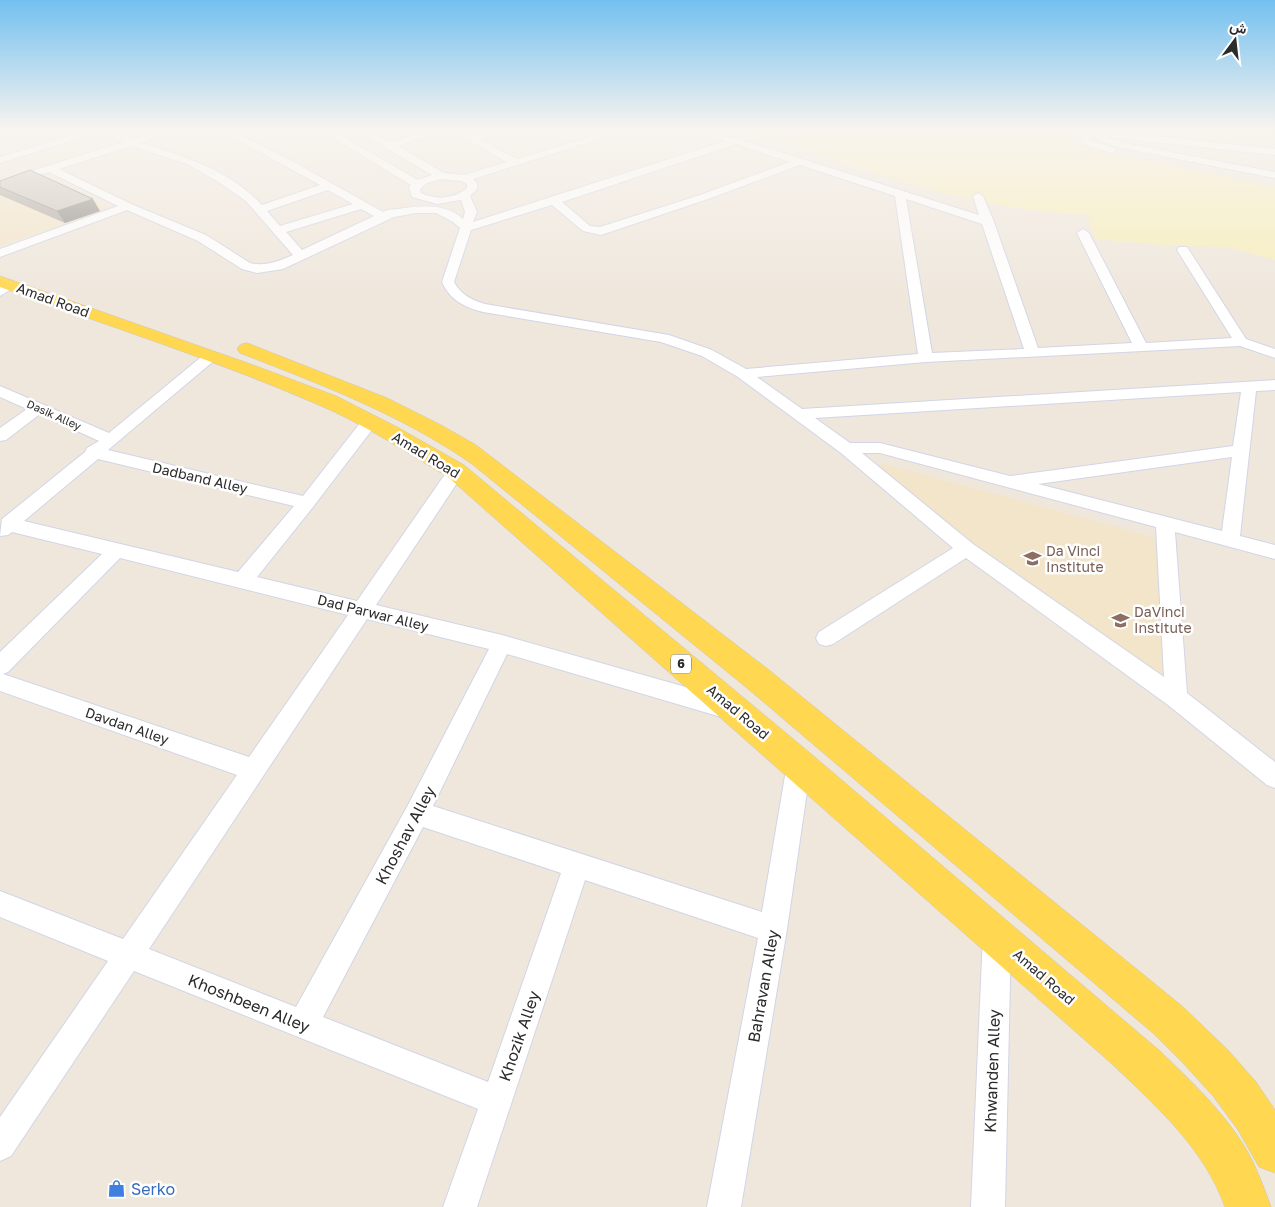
<svg xmlns="http://www.w3.org/2000/svg" width="1275" height="1207" viewBox="0 0 1275 1207" font-family="'Golos Text',Vazirmatn,sans-serif">
  <rect width="100%" height="100%" fill="#efe7dc"/>
  <!-- education -->
  <g fill="#f2e5c9">
    <path d="M47 177 112 209 0 245V191Z"/>
    <path d="M884 464 1168 541 1174 699 866 467Z"/>
  </g>
  <!-- sand -->
  <g fill="#f7eebb">
    <path d="M746 130H1076L1072 139 1078 144 1095 150 1275 187V260L1228 247 1176 246 1095 239 1087 215C981 210 893 180 794 146L784 140Z"/>
    <path d="M1160 130H1275V142Z"/>
  </g>
  <g fill="none" stroke-linecap="round" stroke-linejoin="round">
    <defs>
      <g id="street">
        <path d="M89 130H116L132 139 161 130H176L141 143C184 156 231 171 262 205L320 185 219 130H231L292 161 383 212C389 209 392 210 398 209 421 206 444 202 463 219L465 212 461 200 437 204 412 197 409 188 411 185 320 130H331L418 180 432 175 355 130H367L391 142 430 130H445L398 146 444 173 464 175 507 162 450 130H462L472 136 492 130H508L480 140 517 159 613 130H628L473 179 477 183V189L470 196 477 212 473 222 725 141 681 130H700L739 139 979 215 973 196 978 193 983 196 994 222 1038 348 1132 343 1077 233 1083 229 1089 233 1146 343 1232 338 1177 250 1179 247H1187L1246 339 1275 349V358L1240 346 926 362 757 377 802 409 1275 380V390L1256 391 1240 536 1275 545V559L1175 532 1187 693 1275 762V788L1267 785 1168 705 966 558 833 644 826 646 819 644 816 638 819 632 953 548 841 453 738 377 702 356 661 342 483 312C464 307 450 300 442 282L460 228 453 222 436 213H416L394 217 283 269 257 273 242 269 198 241 127 210 0 257V249L118 206 49 172 0 187V181L123 142 104 131 0 163V157ZM736 144 790 162 700 195 600 227 590 226 562 202ZM131 146 187 164 217 181 246 201 293 255C279 261 265 267 250 263L206 235 131 204 59 169ZM800 165 895 196 918 354 746 369 712 350 669 335 485 304C472 300 461 295 454 282L471 230 552 205 583 231 601 235 708 199ZM441 179 461 181 467 184V188C454 199 436 200 421 193L420 189 427 183ZM328 190 353 204 280 226 267 211ZM906 199 982 224 1024 349 932 353ZM361 209 374 216 302 250 286 232ZM1241 392 1233 446 1010 476 880 443H850L815 418ZM862 453H880L1156 527 1164 677 973 544ZM1232 457 1222 531 1038 484Z"/>
        <path d="M1083 130H1093L1088 138 1090 141 1115 148 1117 150 1112 153 1083 145 1078 138Z"/>
        <path d="M1116 131 1275 149V155L1106 137 1119 142 1275 172V178L1117 147 1095 138 1100 132Z"/>
        <path d="M12 281 18 285 0 296V287Z"/>
        <path d="M211 352 216 353 218 356 216 359 108 450 303 496 364 418H376L378 422 313 507 257 577 357 601 450 467 456 465 462 467 465 471 376 605 502 635 728 699 736 702 739 709 736 716 728 719 507 654 433 806 762 912 787 764 791 756 799 753 807 756 811 764 787 929 741 1207H707L758 938 585 880 477 1207H443L478 1109 134 971 11 1156 0 1161V1117L108 961 0 917V891L123 939 237 775 0 691V652L102 554 12 532 8 535 0 536 2 519 85 452 87 448 99 441 40 414 6 440 0 441V428L27 409 0 397V386L109 433 206 353ZM98 459 294 506 238 572 24 521ZM120 558 348 615 249 757 3 674 8 672ZM367 619 489 649 408 805 296 1007 149 949ZM423 827 561 873 488 1082 323 1017Z"/>
        <path d="M997 921 1007 925 1011 935 1005 1207H971L983 935 987 925Z"/>
      </g>
      <g id="primary">
        <path d="M0 276 253 365 336 396 397 427 464 465 810 753 1160 1051C1190 1080 1220 1108 1243 1144 1255 1163 1263 1185 1271 1207H1225C1204 1148 1156 1106 1112 1064L448 477C406 452 364 424 319 405 215 360 106 325 0 287Z"/>
        <path d="M247 343 387 398 439 424 476 445 769 670 1182 1006 1228 1050 1256 1082 1275 1110V1173L1259 1167 1238 1130 1213 1096 1184 1064 1154 1034 747 688 472 464C402 415 320 384 240 353L237 349 240 345Z"/>
      </g>
    </defs>
    <!-- street casing -->
    <use href="#street" stroke="#d1d5e6" stroke-width="2"/>
    <!-- primary casing -->
    <use href="#primary" stroke="#c8c8c8" stroke-width="1"/>
    <!-- street -->
    <use href="#street" fill="#fff" fill-rule="evenodd"/>
    <!-- primary -->
    <use href="#primary" fill="#ffd750" fill-rule="evenodd"/>
  </g>
  <!-- wall -->
  <path fill="#aea9a1" d="M0 181 100 211 65 223 0 195Z"/>
  <!-- shaded-wall -->
  <path fill="#8d8983" d="M93 199 100 211 65 223 57 211Z"/>
  <!-- building -->
  <path fill="#cac4bb" stroke="#8d8983" d="M30 170 93 199 57 211 0 187V181Z"/>
  <!-- sky -->
  <linearGradient id="sky" x2="0" y2="1"><stop stop-color="#73c0f0"/><stop offset="0.43" stop-color="#f8f4ef"/><stop offset="1" stop-color="#f8f4ef" stop-opacity="0"/></linearGradient>
  <rect width="1275" height="299" fill="url(#sky)"/>
  <!-- icons -->
  <defs>
    <symbol id="university-bare" viewBox="-9 -9 18 18"><path d="M0-5L7-2L0 1L-7-2ZM-4 1L0 2.5L4 1V4Q0 6-4 4Z" fill="#8d6e63" stroke="#fff" stroke-width="2.5" paint-order="stroke"/></symbol>
    <symbol id="shop-bare" viewBox="-9 -9 18 18"><path d="M-5-2.5h2.3a2.7 3.5 0 0 1 5.4 0H5L5.5 6h-11ZM-1.5-2.5h3a1.5 2.3 0 0 0-3 0Z" fill="#3f7fe0" stroke="#fff" stroke-width="2.5" paint-order="stroke"/></symbol>
  </defs>
  <g fill-rule="evenodd">
    <use href="#university-bare" x="1020" y="546" width="25" height="25"/>
    <use href="#university-bare" x="1108" y="608" width="25" height="25"/>
    <use href="#shop-bare" x="104" y="1176" width="25" height="25"/>
  </g>
  <g text-anchor="middle" stroke-width="5" stroke-linejoin="round" paint-order="stroke">
    <!-- far-street labels -->
    <g font-size="11" fill="#2b2b2b" stroke="#fff">
      <text transform="translate(54 415) rotate(24)" y="4">Dasik Alley</text>
    </g>
    <!-- shield labels -->
    <rect fill="#fff" stroke="#6b6b6b" stroke-width="1" x="671" y="654.5" width="20" height="19" rx="4"/>
    <g font-size="12" font-weight="bold" fill="#2b2b2b">
      <text x="681" y="668">6</text>
    </g>
    <!-- street labels -->
    <g font-size="14" fill="#2b2b2b" stroke="#fff">
      <text transform="translate(53 300) rotate(20)" y="5">Amad Road</text>
      <text transform="translate(426 455) rotate(31)" y="5">Amad Road</text>
      <text transform="translate(200 478) rotate(13)" y="5">Dadband Alley</text>
      <text transform="translate(373 613) rotate(14)" y="5">Dad Parwar Alley</text>
      <text transform="translate(738 712) rotate(40)" y="5">Amad Road</text>
      <text transform="translate(127 726) rotate(19)" y="5">Davdan Alley</text>
      <text transform="translate(1044 977) rotate(41)" y="5">Amad Road</text>
    </g>
    <!-- education labels -->
    <g font-size="14" fill="#785e54" stroke="#fff" text-anchor="start">
      <text x="1046" y="556">Da Vinci<tspan x="1046" dy="16">Institute</tspan></text>
      <text x="1134" y="617">DaVinci<tspan x="1134" dy="16">Institute</tspan></text>
    </g>
    <!-- near-street labels -->
    <g font-size="16" fill="#2b2b2b" stroke="#fff">
      <text transform="translate(405 835) rotate(-62)" y="6">Khoshav Alley</text>
      <text transform="translate(763 986) rotate(-80)" y="6">Bahravan Alley</text>
      <text transform="translate(249 1003) rotate(22)" y="6">Khoshbeen Alley</text>
      <text transform="translate(519 1036) rotate(-71)" y="6">Khozik Alley</text>
      <text transform="translate(992 1071) rotate(-88)" y="6">Khwanden Alley</text>
    </g>
    <!-- near-shop labels -->
    <g font-size="16" fill="#366cbe" stroke="#fff" text-anchor="start">
      <text x="131" y="1195">Serko</text>
    </g>
  </g>
  <!-- north arrow -->
  <g transform="translate(1235 40) rotate(15)" stroke="#ffffff" stroke-width="4" paint-order="stroke">
  <path d="M0-4L9 19L0 12L-9 19Z" fill="#2b2b2b"/>
  <text y="-8" font-size="14" font-weight="bold" text-anchor="middle" fill="#2b2b2b">ش</text>
  </g>
</svg>
